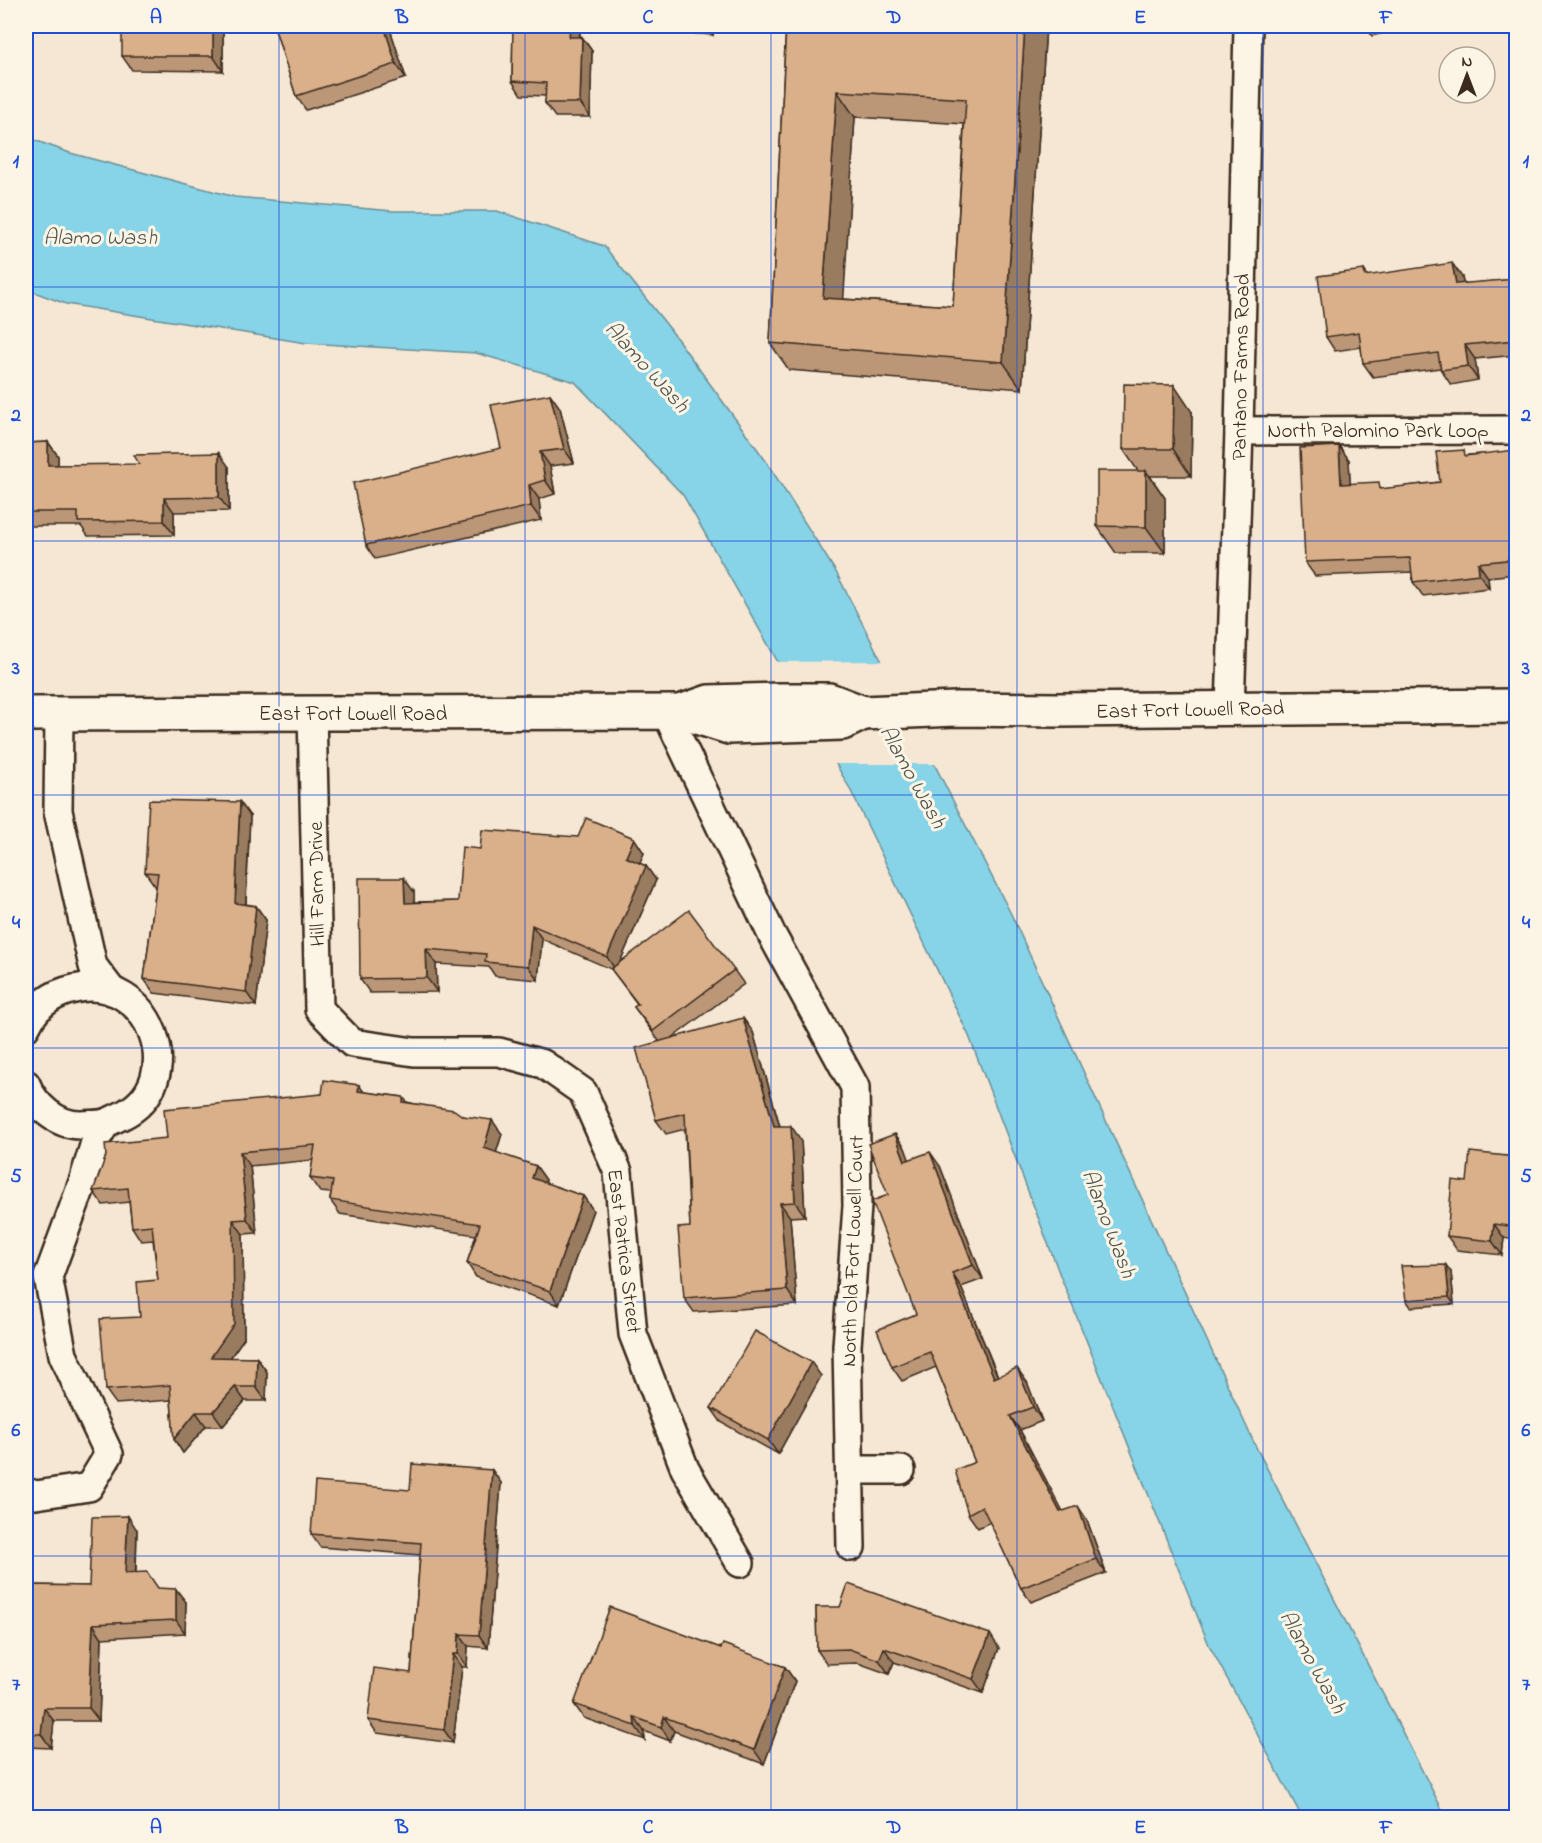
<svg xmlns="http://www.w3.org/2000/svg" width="1542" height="1843" viewBox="0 0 1542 1843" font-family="'Indie Flower',sans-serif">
  <rect width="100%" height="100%" fill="#f5e7d3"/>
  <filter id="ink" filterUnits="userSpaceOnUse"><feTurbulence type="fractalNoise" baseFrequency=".0167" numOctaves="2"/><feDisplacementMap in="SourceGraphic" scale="12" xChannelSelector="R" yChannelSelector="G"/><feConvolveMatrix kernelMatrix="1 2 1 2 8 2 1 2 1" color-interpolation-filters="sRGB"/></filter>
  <g filter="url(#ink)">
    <!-- water -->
    <path fill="#87d3e7" stroke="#698f97" stroke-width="1.5" d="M26 137 70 153 235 197 393 211H497L604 246 670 329 766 461 836 572 1011 914 1255 1445 1446 1817H1302L1209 1645 1060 1275 969 1036 849 787 683 495 575 382 476 353 306 343 66 304 26 289Z"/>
    <!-- pier -->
    <path fill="#f5e7d3" d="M885 661 938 764H832L774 662Z"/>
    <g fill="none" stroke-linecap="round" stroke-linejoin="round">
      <defs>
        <g id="minor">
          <path d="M1239 431 1516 430"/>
          <path d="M1230 709 1239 431 1248 26"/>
          <path d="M666 712 772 935 855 1087 857 1206 847 1346 851 1547"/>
          <path d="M312 713 319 1009 352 1043 414 1052H499L543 1064 583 1092 618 1172 633 1334 685 1469 740 1563"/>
          <path d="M59 714 58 811 93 966 112 991"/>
          <path d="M26 1027C35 1007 51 994 74 989 150 971 192 1082 121 1116 116 1118 110 1122 105 1123 97 1125 89 1124 82 1125 57 1126 34 1105 26 1084"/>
          <path d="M850 1470H901"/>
          <path d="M26 1492 36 1495 89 1487 109 1454 63 1355 48 1277 84 1179 96 1139 106 1123"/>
        </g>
        <g id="tertiary">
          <path d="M683 711 709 702 779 700H829L863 713 956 709 1057 710 1516 706"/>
          <path d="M26 714 681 712 729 727 842 723 863 713"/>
        </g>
      </defs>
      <!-- minor casing -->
      <use href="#minor" stroke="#3b2a1e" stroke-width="32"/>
      <!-- tertiary casing -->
      <use href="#tertiary" stroke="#3b2a1e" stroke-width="38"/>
      <!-- minor -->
      <use href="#minor" stroke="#fcf5e5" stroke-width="27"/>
      <!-- tertiary -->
      <use href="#tertiary" stroke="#fcf5e5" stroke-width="33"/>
    </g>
    <!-- wall -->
    <g fill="#bb9778" stroke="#3b2a1e" stroke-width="1.5" fill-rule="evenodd">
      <path d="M223 26V71L132 70 122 56Z"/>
      <path d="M274 26H389L406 78 306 110 296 96Z"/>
      <path d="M513 26H580V37H582L592 51 590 117H555L545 103 546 96 521 95 512 81Z"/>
      <path d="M657 26H714L713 35 661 31Z"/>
      <path d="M786 26H1046L1022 389 789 370 770 343ZM855 117 964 124 953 306 843 299Z"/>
      <path d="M1365 26H1412L1372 36Z"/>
      <path d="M1364 270 1368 276 1462 277 1463 284 1516 279V355L1475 359 1478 380 1451 385 1441 370 1440 368 1373 377 1363 363 1361 347 1335 351 1326 337Z"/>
      <path d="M550 394 560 408 574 463 550 466 555 494 539 499 541 520 375 559 366 545 501 448Z"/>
      <path d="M1192 412 1191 476H1150L1165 498V553H1116L1097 526 1138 471 1123 449Z"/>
      <path d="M48 442 58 456V465L229 467V511L174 512V535L88 536 81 526H26V443Z"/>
      <path d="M1339 446 1349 460 1350 484 1384 489 1440 482 1468 455 1516 452V574L1488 577 1489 588 1423 596 1413 582 1412 572 1315 576 1305 562Z"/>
      <path d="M250 816 246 904 256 906 266 920 256 1006 154 993 144 979 156 886H155L145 872Z"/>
      <path d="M578 837 634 838 644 853 639 863 646 866 656 880 620 962 734 970 744 984 672 1038 753 1032 780 1126 801 1140 805 1216 790 1217 797 1305 694 1312 684 1298 690 1227 685 1129 666 1134 656 1120 659 1041 634 1007 638 1005 611 969 542 939 538 980 495 976 489 967 436 964 437 992 370 993 360 979 414 892V902L458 901 480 849Z"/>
      <path d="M364 1092 403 1097 407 1102 463 1116 502 1134 496 1153 536 1166 546 1180 545 1183 583 1196 593 1210 559 1305 476 1277 467 1263 476 1235 340 1214 330 1200 331 1193 320 1192 310 1178 313 1160 250 1166 257 1233 243 1234 244 1338 230 1358H257L267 1372 266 1401H245L223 1426H206L183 1453 174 1439 171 1400 116 1404 106 1390 140 1317 158 1280 153 1240 141 1241 132 1227 129 1202 103 1205 93 1191 167 1138 322 1094Z"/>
      <path d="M895 1134 905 1148 909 1160 940 1166 983 1279 961 1287 998 1376 1027 1382 1042 1421 1020 1430 1062 1511 1087 1520 1106 1573 1031 1602 1021 1588 990 1522 978 1528 968 1514 975 1462 936 1367 902 1381 892 1367 916 1314Z"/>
      <path d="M1516 1157V1240L1504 1238 1502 1255 1457 1250 1447 1236 1467 1182Z"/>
      <path d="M1451 1272 1454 1304 1411 1307 1406 1300Z"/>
      <path d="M821 1376 778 1454 721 1422 711 1408Z"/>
      <path d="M492 1470 501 1483 488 1648 468 1646 467 1667H462L453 1743 377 1733 368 1720 411 1673 420 1555 320 1547 311 1534 410 1490Z"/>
      <path d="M137 1530 136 1572 158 1588 186 1602 185 1633 102 1638 99 1721H54L51 1748 26 1747V1544L33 1555 31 1585 89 1586Z"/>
      <path d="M816 1607 999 1648 983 1693 894 1662 889 1674 858 1663 827 1664 817 1650Z"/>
      <path d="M721 1648 785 1667 795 1681 764 1764 674 1731 670 1741 644 1731 645 1740 584 1718 574 1704Z"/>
    </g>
    <!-- shaded-wall -->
    <g fill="#997b61" stroke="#3b2a1e" stroke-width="1.5">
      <path d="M213 26H223V71L213 56Z"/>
      <path d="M384 26H389L406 78 396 64Z"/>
      <path d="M570 26H580L579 51 569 37Z"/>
      <path d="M706 26H714L713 35Z"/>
      <path d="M1025 26H1046L1022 389 1003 362Z"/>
      <path d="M582 37 592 51 590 117 580 103Z"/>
      <path d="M837 91 855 117 842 325 823 298Z"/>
      <path d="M1452 263 1462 277 1466 298 1456 284Z"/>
      <path d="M1465 345 1475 359 1478 380 1468 366Z"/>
      <path d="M1174 385 1192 412 1191 476 1173 449Z"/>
      <path d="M550 394 560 408 574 463 564 449Z"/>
      <path d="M48 442 58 456V479L48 465Z"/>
      <path d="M1339 446 1349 460 1351 498 1341 484Z"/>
      <path d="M1515 450 1516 452V485L1513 480Z"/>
      <path d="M540 452 550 466 555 494 545 480Z"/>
      <path d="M219 453 229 467V511L219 497Z"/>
      <path d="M1146 471 1165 498V553L1146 527Z"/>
      <path d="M529 485 539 499 541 520 531 506Z"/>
      <path d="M164 498 174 512V535L164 521Z"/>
      <path d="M1478 563 1488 577 1489 588 1479 574Z"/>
      <path d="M240 802 250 816 245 917 235 903Z"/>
      <path d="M634 838 644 853 636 871 626 857Z"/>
      <path d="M646 866 656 880 616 971 607 957Z"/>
      <path d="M404 878 414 892 415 917 405 903Z"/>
      <path d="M256 906 266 920 256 1006 246 992Z"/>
      <path d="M532 925 542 939 538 980 528 966Z"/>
      <path d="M426 949 436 964 437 992 427 978Z"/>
      <path d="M743 1018 753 1032 784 1141 774 1126Z"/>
      <path d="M359 1085 369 1099 358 1091Z"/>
      <path d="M492 1120 502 1134 493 1162 484 1148Z"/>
      <path d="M791 1126 801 1140 805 1216 795 1202Z"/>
      <path d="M895 1134 905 1148 915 1175 905 1161Z"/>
      <path d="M240 1152 250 1166 257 1233 247 1219Z"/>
      <path d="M930 1152 940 1166 983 1279 973 1265Z"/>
      <path d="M536 1166 546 1180 541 1192 532 1178Z"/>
      <path d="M583 1196 593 1210 559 1305 550 1291Z"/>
      <path d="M780 1203 790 1217 797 1305 787 1290Z"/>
      <path d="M233 1220 243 1234 244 1338 221 1371 211 1357Z"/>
      <path d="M1494 1224 1504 1238 1502 1255 1492 1241Z"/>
      <path d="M1446 1265 1451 1272 1454 1304 1449 1297Z"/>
      <path d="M952 1273 961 1287 1004 1392 994 1378Z"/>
      <path d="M257 1358 267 1372 266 1401 256 1387Z"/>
      <path d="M811 1362 821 1376 778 1454 768 1440Z"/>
      <path d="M1017 1368 1027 1382 1042 1421 1033 1407Z"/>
      <path d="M235 1387 245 1401 223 1426 213 1412Z"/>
      <path d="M196 1412 206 1426 183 1453 174 1439Z"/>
      <path d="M1010 1416 1020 1430 1070 1526 1060 1512Z"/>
      <path d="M492 1470 501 1483 488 1648 479 1635Z"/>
      <path d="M1078 1506 1087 1520 1106 1573 1096 1559Z"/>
      <path d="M128 1516 137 1530 135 1586 125 1573Z"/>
      <path d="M26 1544 33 1555 30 1599 26 1592Z"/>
      <path d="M176 1589 186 1602 185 1633 176 1620Z"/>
      <path d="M93 1624 102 1638 99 1721 89 1708Z"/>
      <path d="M459 1634 468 1646 467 1667 458 1654Z"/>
      <path d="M990 1634 999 1648 983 1693 973 1679Z"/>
      <path d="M884 1648 894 1662 889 1674 879 1660Z"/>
      <path d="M453 1654 462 1667 453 1743 444 1730Z"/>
      <path d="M785 1667 795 1681 764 1764 754 1750Z"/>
      <path d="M44 1708 54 1721 51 1748 41 1734Z"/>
      <path d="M634 1717 644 1731 645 1740 635 1726Z"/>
      <path d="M664 1717 674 1731 670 1741 661 1727Z"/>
    </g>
    <!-- building -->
    <g fill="#dab08b" stroke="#3b2a1e" stroke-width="1.5" fill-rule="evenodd">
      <rect x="122" y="26" width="91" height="30"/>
      <path d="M274 26H384L396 64 296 96Z"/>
      <path d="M513 26H570L569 37H582L580 103H545L546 83 512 81Z"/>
      <path d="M786 26H1025L1003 362 770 343ZM837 91 966 99 953 306 823 298Z"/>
      <path d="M1452 263 1456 284 1516 279V340L1465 345 1468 366 1441 370 1438 353 1363 363 1359 332 1326 337 1318 276 1364 270 1365 276Z"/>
      <path d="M1124 384 1174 385 1173 449H1123Z"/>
      <path d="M550 394 564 449 540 452 545 480 529 485 531 506 366 545 353 483 501 448 491 405Z"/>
      <path d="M48 442V465L139 464 134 455 219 453V497L164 498V521L78 522V512H26V443Z"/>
      <path d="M1339 446 1341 484 1379 482 1380 489 1440 482 1436 452 1464 450 1465 456 1515 450 1513 480 1516 479V559L1478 563 1479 574 1413 582 1410 558 1305 562 1300 448Z"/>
      <path d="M1097 471H1146V527L1097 526Z"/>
      <path d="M149 800 240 802 235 903 256 906 246 992 144 979 158 873 145 872Z"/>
      <path d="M586 818 634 838 626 857 646 866 607 957 532 925 528 966 485 962 486 954 426 949 427 978 360 979 359 878H404L405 903 458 901 462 847 480 849 482 830 578 837Z"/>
      <path d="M689 910 734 970 653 1031 634 1007 638 1004 611 969Z"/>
      <path d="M743 1018 774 1126H791L795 1202 780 1203 787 1290 684 1298 678 1228 690 1227 685 1113 656 1120 636 1048Z"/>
      <path d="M324 1080 359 1085 358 1091 403 1097V1102L454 1110 463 1116 492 1120 484 1148 536 1166 532 1178 583 1196 550 1291 467 1263 480 1224 330 1200 333 1181 310 1178 315 1145 240 1152 247 1219 233 1220 234 1324 211 1357 257 1358 256 1387H235L213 1412H196L174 1439 170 1385 106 1390 100 1319 140 1317 137 1282 158 1280 152 1225 132 1227 128 1188 93 1191 106 1156 105 1144 167 1138 164 1109 322 1094Z"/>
      <path d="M895 1134 905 1161 930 1152 973 1265 952 1273 994 1378 1017 1368 1033 1407 1010 1416 1060 1512 1078 1506 1096 1559 1021 1588 982 1506 968 1514 955 1470 975 1462 930 1352 892 1367 877 1330 916 1314 872 1201 888 1195 868 1144Z"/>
      <path d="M1470 1152 1516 1157V1227L1494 1224 1492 1241 1447 1236 1452 1180 1467 1182Z"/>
      <path d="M1446 1265 1449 1297 1406 1300 1401 1266Z"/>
      <path d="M755 1331 811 1362 768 1440 711 1408Z"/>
      <path d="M412 1464 492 1470 479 1635 459 1634 458 1654H453L444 1730 368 1720 374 1668 411 1673 421 1543 311 1534 315 1482 410 1490Z"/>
      <path d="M128 1516 125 1573 147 1572 158 1588 176 1589V1620L93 1624 89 1708H44L41 1734H26V1585L89 1586 92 1517Z"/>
      <path d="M848 1584 990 1634 973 1679 884 1648 879 1660 849 1649 817 1650 816 1607H840Z"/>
      <path d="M610 1607 721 1648 723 1644 785 1667 754 1750 664 1717 661 1727 634 1717 635 1726 574 1704Z"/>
    </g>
  </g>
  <!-- grid -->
  <path fill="none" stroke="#1d4ed8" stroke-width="1.5" stroke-opacity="0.55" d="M279 26V1818M525 26V1818M771 26V1818M1017 26V1818M1263 26V1818M26 287H1516M26 541H1516M26 795H1516M26 1048H1516M26 1302H1516M26 1556H1516"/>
  <g text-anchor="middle" stroke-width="6" stroke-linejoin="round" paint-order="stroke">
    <!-- street labels -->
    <g font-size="21" fill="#3b2a1e" stroke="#fcf5e5">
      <text transform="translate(1240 367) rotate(-89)" y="7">Pantano Farms Road</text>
      <text x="1378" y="437">North Palomino Park Loop</text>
      <text transform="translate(1190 709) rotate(-1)" y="7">East Fort Lowell Road</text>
      <text x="353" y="720">East Fort Lowell Road</text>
      <text transform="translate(316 884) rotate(-91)" y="7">Hill Farm Drive</text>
      <text transform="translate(625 1251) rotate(83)" y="7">East Patrica Street</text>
      <text transform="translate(852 1251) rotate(-88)" y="7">North Old Fort Lowell Court</text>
    </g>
    <!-- water labels -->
    <g font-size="22" font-style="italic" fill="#4e5450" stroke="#fcf5e5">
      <text x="100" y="244">Alamo Wash</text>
      <text transform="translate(648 366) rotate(48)" y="8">Alamo Wash</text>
      <text transform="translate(914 776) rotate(61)" y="8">Alamo Wash</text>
      <text transform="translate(1110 1223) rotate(69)" y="8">Alamo Wash</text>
      <text transform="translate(1314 1661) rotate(61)" y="8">Alamo Wash</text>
    </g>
  </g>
  <!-- margin -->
  <rect width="1542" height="1843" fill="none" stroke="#fcf5e5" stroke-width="66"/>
  <!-- north arrow -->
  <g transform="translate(1467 75)"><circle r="28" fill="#fcf5e5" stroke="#afa495" stroke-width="1.5"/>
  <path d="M0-4.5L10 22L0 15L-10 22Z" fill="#3b2a1e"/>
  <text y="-9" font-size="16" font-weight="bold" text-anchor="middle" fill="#3b2a1e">N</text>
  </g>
  <rect x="33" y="33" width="1476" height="1777" fill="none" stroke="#1d4ed8" stroke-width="2"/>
  <g font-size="20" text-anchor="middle" font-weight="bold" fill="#1d4ed8">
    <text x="156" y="23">A</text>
    <text x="402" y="23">B</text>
    <text x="648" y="23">C</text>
    <text x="894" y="23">D</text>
    <text x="1140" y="23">E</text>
    <text x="1386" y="23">F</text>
    <text x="16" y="167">1</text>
    <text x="1526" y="167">1</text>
    <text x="16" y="421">2</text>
    <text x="1526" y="421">2</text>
    <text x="16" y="674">3</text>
    <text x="1526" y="674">3</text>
    <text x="16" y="928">4</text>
    <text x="1526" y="928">4</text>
    <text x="16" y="1182">5</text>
    <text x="1526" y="1182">5</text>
    <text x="16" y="1436">6</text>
    <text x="1526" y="1436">6</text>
    <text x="16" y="1690">7</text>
    <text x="1526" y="1690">7</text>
    <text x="156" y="1833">A</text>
    <text x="402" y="1833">B</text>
    <text x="648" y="1833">C</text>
    <text x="894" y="1833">D</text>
    <text x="1140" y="1833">E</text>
    <text x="1386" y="1833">F</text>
  </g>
</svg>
